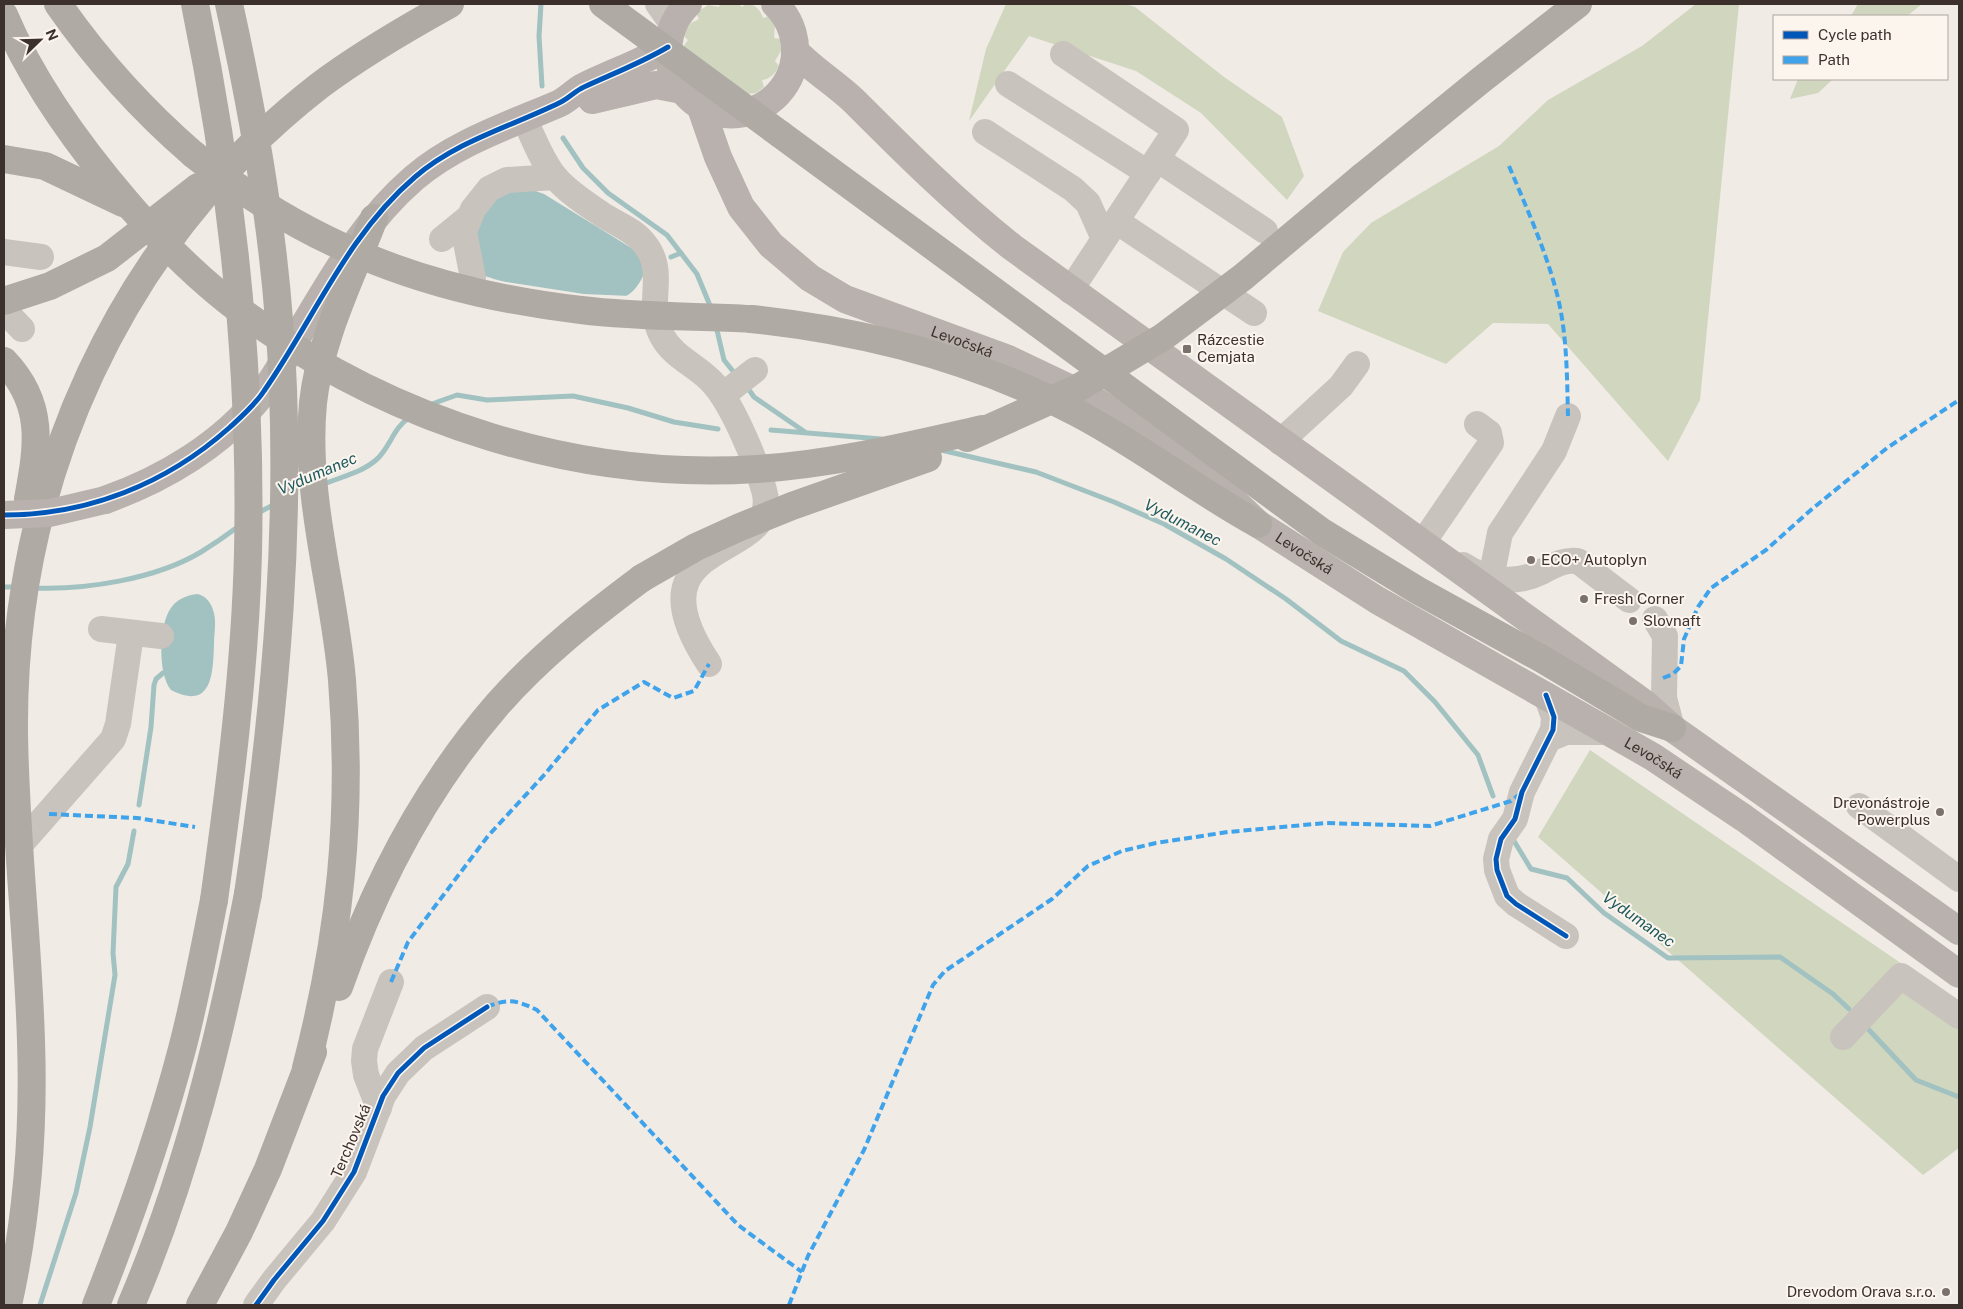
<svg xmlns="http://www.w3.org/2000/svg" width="1963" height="1309" viewBox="0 0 1963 1309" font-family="'Public Sans',sans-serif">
  <rect width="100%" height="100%" fill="#f0ebe5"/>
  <!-- green -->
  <g fill="#d1d6bf">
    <path d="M720 4H739L742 7 746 4C755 4 760 9 763 18L769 16 775 25 774 38 781 39 782 49 775 61 779 66C775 74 770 79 762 80L764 87 756 93 747 94 683 47 688 40 683 35 691 23 699 19 696 13 708 5 719 7Z"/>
    <path d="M1006 4H1126L1135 7 1224 77 1282 117 1304 176 1287 200 1201 113 1136 71 1029 36 969 121 986 49Z"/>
    <path d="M1696 4H1739L1700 400 1668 461 1548 324 1493 323 1446 364 1318 311 1343 252 1371 223 1499 146 1548 100 1642 46Z"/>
    <path d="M1858 4H1922L1907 16H1851Z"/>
    <path d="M1798 79H1833L1818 93 1790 99Z"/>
    <path d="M1590 750 1959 1003V1148L1923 1175 1538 837Z"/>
  </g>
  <!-- water -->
  <g fill="#a1c2c1">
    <path d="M527 188 544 194 633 249C639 255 645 266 643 276 640 283 633 293 626 296 604 303 505 285 483 275L471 227 500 189Z"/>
    <path d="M198 594C205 596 211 602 213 610 217 620 214 634 214 644 213 674 212 711 171 690 158 674 159 629 169 611 175 600 186 595 198 594Z"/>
  </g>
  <!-- pier -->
  <path fill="#f0ebe5" d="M486 279 584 294 630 296 617 300 564 296 498 284Z"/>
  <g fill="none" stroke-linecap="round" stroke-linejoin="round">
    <!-- stream -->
    <g stroke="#a1c2c1" stroke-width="5">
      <path d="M541 4 539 36 542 86"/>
      <path d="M563 138 583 168 608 193 667 235 697 274 711 308"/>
      <path d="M671 257 681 253"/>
      <path d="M716 326 724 360 736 375"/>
      <path d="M747 387 754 397 805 432"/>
      <path d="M429 405 457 395 487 400 573 396 628 408 674 422 718 429"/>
      <path d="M771 430 881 439"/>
      <path d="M941 450 1036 472 1114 502 1164 524 1226 559 1286 599 1341 641 1404 671 1435 702 1478 755 1493 796"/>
      <path d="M322 485C340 477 361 473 376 460 390 448 393 428 409 418"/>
      <path d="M256 514 275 504"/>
      <path d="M4 587H18"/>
      <path d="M34 588C86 590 156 579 201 552 214 544 227 535 239 526"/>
      <path d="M139 805 151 727 154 685 156 679 163 673"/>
      <path d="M1511 836 1531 869 1567 878 1604 913 1668 958 1780 957 1833 994 1849 1009"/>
      <path d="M1869 1030 1916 1080 1959 1097"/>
      <path d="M40 1305 76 1193 90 1127 115 975 113 953 116 887 128 864 134 831"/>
    </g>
    <!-- minor -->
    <g stroke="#c9c3be" stroke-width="26">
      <path d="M658 4 673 25"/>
      <path d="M1063 54 1176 130 1070 291"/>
      <path d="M1008 84 1148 173"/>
      <path d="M524 118C532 135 543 164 556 178 568 192 585 203 600 213 614 223 633 229 644 243 669 273 644 303 662 336 673 357 696 365 712 382 732 403 756 461 764 490 785 563 622 533 709 664"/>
      <path d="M985 132 1073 189 1088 203 1104 239"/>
      <path d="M1157 159 1265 231"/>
      <path d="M1116 221 1254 313"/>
      <path d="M442 239 469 217"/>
      <path d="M4 252 41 257"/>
      <path d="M473 278 464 232 473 209 489 189 507 180 555 177"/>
      <path d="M4 310 22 329"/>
      <path d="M723 395 755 370"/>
      <path d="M1280 442 1341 386 1357 364"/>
      <path d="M1426 538 1491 443 1489 433 1477 424"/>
      <path d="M1463 565C1487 581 1515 585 1541 572 1553 566 1564 559 1578 561L1629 600"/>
      <path d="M1491 578 1500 533 1554 451 1568 416"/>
      <path d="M1655 619 1665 636 1664 698 1672 728"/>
      <path d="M101 629 161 636"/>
      <path d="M1546 695 1554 717 1553 730 1522 792 1515 819 1501 839 1496 859 1497 870 1507 896 1516 904 1566 936"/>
      <path d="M1549 739 1566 732H1611"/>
      <path d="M1859 806 1959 879"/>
      <path d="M20 845 113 739 118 724 131 634"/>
      <path d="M1843 1037 1901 976 1959 1016"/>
      <path d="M379 1108 366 1075 364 1061 365 1049 391 982"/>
      <path d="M256 1305 274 1280 323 1221 354 1172 383 1096 398 1073 424 1048 487 1007"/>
    </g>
    <!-- major -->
    <g stroke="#b8b1ad" stroke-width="28">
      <path d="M688 4C635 58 699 143 764 105 778 97 789 82 793 67 799 44 792 20 775 4"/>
      <path d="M795 51C813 70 835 83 854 101 905 152 955 202 1012 247L1644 703 1672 728 1959 931"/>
      <path d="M592 100 656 85 682 90"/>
      <path id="s1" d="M700 105 718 157 741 207 771 245 810 278 845 299 1008 359 1094 400 1131 424 1221 489 1258 524 1377 600 1653 757 1744 818 1959 974"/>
      <path d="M105 500C164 479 223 444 262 394 277 375 288 353 300 332 333 277 364 221 414 178 455 143 509 125 558 104 567 100 574 92 583 87 611 73 641 63 668 47"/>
    </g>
    <!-- highway -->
    <g stroke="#afaaa4" stroke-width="28">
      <path d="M58 4C97 60 141 109 193 154"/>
      <path d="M4 15C33 84 80 148 129 205"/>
      <path d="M780 134 1322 532 1417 590 1542 659 1641 718 1672 728"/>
      <path d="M4 159 45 166 123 203"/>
      <path d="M1362 177 1481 80 1578 4"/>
      <path d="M4 301 50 286 107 258 198 187"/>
      <path d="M751 319C866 331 975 359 1077 413 1140 446 1196 490 1258 524"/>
      <path d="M4 361C45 404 38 445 28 499"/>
      <path d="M339 987C375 884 426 787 497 705 540 656 591 616 642 578"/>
      <path d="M306 1068C340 937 353 815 342 680 334 588 304 496 313 403 320 338 351 279 374 218"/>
      <path d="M8 1305C27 1219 34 1129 31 1041 28 937 15 834 14 731 12 480 119 242 319 86 360 55 405 29 450 4"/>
      <path d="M96 1305C129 1221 159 1137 182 1049 195 1000 204 950 214 900"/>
      <path d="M131 1305C187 1174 221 1034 248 894"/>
      <path d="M200 1305 239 1232 268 1169 313 1052"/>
    </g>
    <!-- major-bridge -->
    <path stroke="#b8b1ad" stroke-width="28" d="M4 515 50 513 105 500"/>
    <!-- highway-bridge -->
    <g stroke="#afaaa4" stroke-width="28">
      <path d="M195 4C232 183 252 370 248 553 245 670 230 785 214 900"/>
      <path d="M229 4C252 108 271 213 279 320 294 511 276 705 248 894"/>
      <path d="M603 4 780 134"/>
      <path d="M193 154C311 248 432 293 581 310 637 317 695 316 751 319"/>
      <path d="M129 205C165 246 204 285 249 317 393 422 579 481 757 469 834 464 908 446 983 429"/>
      <path d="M967 438 1076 389 1163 337 1243 277 1362 177"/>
      <path d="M642 578 696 547 740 527 792 506 928 458"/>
    </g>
    <!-- quiet -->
    <g stroke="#3fa3eb" stroke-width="4" stroke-dasharray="8 4" stroke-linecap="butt">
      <path d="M1509 166C1527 209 1547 253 1558 298 1567 336 1567 376 1568 416"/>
      <path d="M1663 678 1673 674 1681 666 1684 639 1698 607 1711 588 1766 550 1812 509 1887 448 1959 400"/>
      <path d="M49 814 137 818 195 827"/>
      <path d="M391 982 408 942 488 836 545 774 598 710 644 682 673 698 694 691 709 664"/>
      <path d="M487 1007C508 998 516 1000 537 1010L738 1225 802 1272"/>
      <path d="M789 1305 808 1256 864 1150 933 985 945 971 1052 899 1088 866 1122 851 1156 843 1228 832 1325 823 1430 826 1511 801 1521 793"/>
    </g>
    <defs>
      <g id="cycleway">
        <path d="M4 515C88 515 166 484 229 428 241 417 255 405 264 391 314 319 347 235 415 177 457 141 510 127 559 103 568 99 575 91 584 87 612 74 641 63 668 47"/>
        <path d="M1546 695 1554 717 1553 730 1522 792 1515 819 1501 839 1496 859 1497 870 1507 896 1516 904 1566 936"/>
        <path d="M256 1305 274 1280 323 1221 354 1172 383 1096 398 1073 424 1048 487 1007"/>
      </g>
    </defs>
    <!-- cycleway casing -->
    <use href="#cycleway" stroke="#fbf5ee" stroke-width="8"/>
    <!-- cycleway -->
    <use href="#cycleway" stroke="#0057b8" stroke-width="5"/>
  </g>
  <!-- markers -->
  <g fill="#7a716c" stroke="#fbf5ee" stroke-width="2">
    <rect x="1182" y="344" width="10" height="10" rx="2.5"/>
    <circle cx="1531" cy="560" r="5"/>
    <circle cx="1584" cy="599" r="5"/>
    <circle cx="1633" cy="621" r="5"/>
    <circle cx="1940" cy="812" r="5"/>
    <circle cx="1946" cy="1292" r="5"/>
  </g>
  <g text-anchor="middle" stroke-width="4" stroke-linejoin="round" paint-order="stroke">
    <!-- poi labels -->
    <g font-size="15" fill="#3b302b" stroke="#fbf5ee" text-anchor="start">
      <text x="1197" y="345">Rázcestie<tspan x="1197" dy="17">Cemjata</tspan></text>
      <text x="1541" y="565">ECO+ Autoplyn</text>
      <text x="1594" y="604">Fresh Corner</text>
      <text x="1643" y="626">Slovnaft</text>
      <text x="1930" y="808" text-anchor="end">Drevonástroje<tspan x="1930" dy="17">Powerplus</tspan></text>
      <text x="1936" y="1297" text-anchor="end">Drevodom Orava s.r.o.</text>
    </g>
    <!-- street labels -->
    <g font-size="15" fill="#3b302b" stroke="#fbf5ee">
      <text dy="5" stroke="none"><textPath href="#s1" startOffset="375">Levočská</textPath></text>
      <text dy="5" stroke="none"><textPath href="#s1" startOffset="780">Levočská</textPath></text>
      <text dy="5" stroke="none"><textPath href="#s1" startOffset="1185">Levočská</textPath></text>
      <text transform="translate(351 1141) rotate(-67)" y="5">Terchovská</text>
    </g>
    <!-- water labels -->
    <g font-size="16" font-style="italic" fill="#1f5a5e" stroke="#fbf5ee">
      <text transform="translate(317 473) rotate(-23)" y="6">Vydumanec</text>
      <text transform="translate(1183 522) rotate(27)" y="6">Vydumanec</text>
      <text transform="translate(1639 919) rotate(35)" y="6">Vydumanec</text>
    </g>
  </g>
  <!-- border -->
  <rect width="1963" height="1309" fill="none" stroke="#3b302b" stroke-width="10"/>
  <!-- legend -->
  <rect x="1773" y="15" width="175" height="65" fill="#fbf5ee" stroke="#aea6a0"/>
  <rect x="1783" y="31" width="25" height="8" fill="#0057b8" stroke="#aea6a0"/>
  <text x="1818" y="40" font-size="15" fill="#3b302b">Cycle path</text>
  <rect x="1783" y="56" width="25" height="8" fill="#3fa3eb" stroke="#aea6a0"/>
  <text x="1818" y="65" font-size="15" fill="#3b302b">Path</text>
  <!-- north arrow -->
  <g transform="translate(40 40) rotate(67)" stroke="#fbf5ee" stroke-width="4" paint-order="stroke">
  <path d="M0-4L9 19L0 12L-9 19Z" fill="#3b302b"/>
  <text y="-8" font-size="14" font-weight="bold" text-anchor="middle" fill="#3b302b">N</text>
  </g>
</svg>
